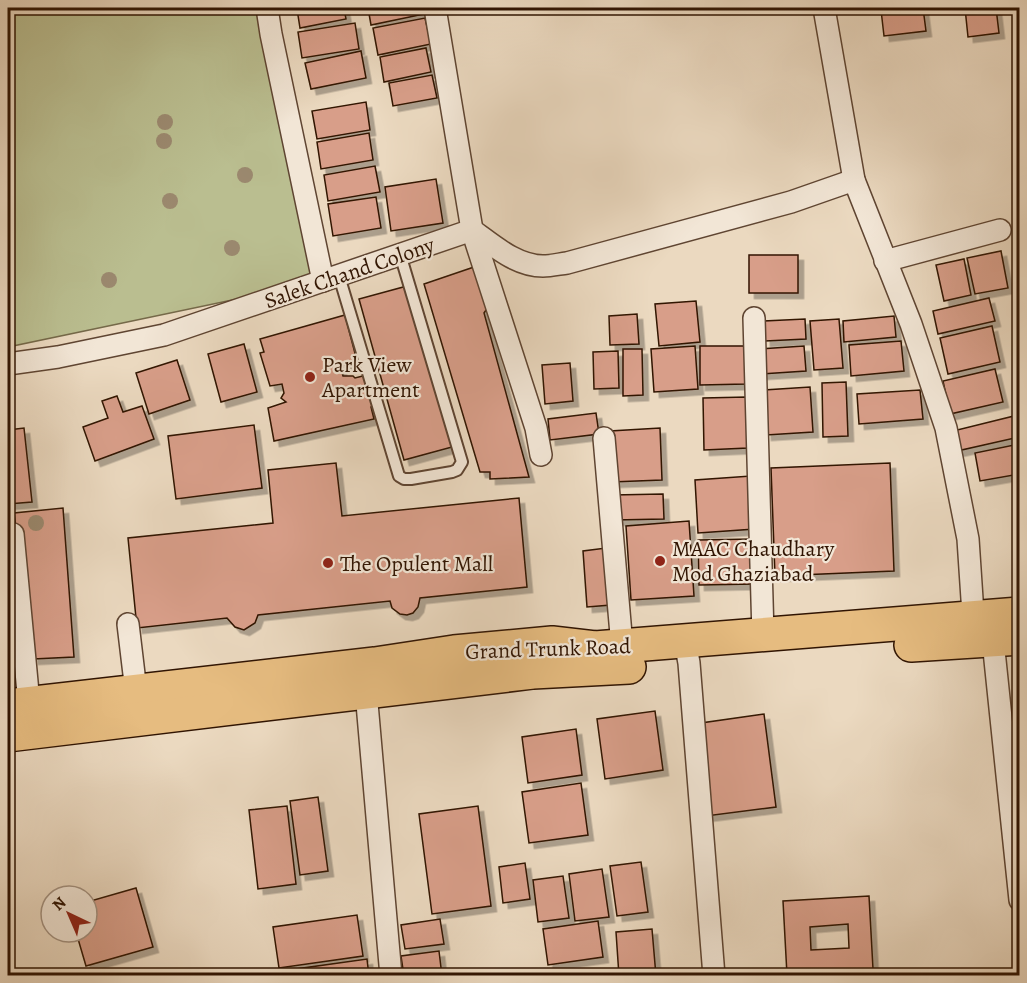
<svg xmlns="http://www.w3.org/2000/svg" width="1027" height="983" viewBox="0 0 1027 983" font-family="Alegreya,serif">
  <defs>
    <filter id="shadow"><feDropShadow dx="5.5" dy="5.5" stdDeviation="0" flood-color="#0004"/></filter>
  </defs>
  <rect width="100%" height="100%" fill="#ebd9c0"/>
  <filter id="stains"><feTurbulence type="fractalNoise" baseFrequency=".00333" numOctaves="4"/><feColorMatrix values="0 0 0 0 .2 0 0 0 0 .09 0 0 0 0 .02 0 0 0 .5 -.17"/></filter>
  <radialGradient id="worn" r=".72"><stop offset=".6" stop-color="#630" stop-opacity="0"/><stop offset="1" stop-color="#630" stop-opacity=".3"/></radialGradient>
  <!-- green -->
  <path fill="#babe90" stroke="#756949" stroke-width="1.5" d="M8 8H273L323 281 8 347Z"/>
  <!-- building -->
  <g fill="#d89e89" stroke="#301402" stroke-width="1.5" fill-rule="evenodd" filter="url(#shadow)">
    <path d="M304 8H344L346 19 300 28 297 9Z"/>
    <path d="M368 8H428L429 13 371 25Z"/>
    <path d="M899 8H923L926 31 884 36 881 10Z"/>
    <path d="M965 8H996L999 33 968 37Z"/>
    <path d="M425 18 431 44 378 55 373 28Z"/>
    <path d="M355 23 359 49 302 58 298 32Z"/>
    <path d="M426 48 431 72 384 82 380 57Z"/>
    <path d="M361 51 366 78 311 89 305 63Z"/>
    <path d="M432 75 437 98 393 106 389 83Z"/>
    <path d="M366 102 370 130 317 139 312 111Z"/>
    <path d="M369 133 373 160 321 169 317 142Z"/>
    <path d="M375 166 380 192 328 201 324 175Z"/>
    <path d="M436 179 443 223 391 231 385 187Z"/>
    <path d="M376 197 381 228 333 236 328 204Z"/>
    <path d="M1001 251 1008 288 975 294 967 258Z"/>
    <rect x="749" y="255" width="49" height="38"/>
    <path d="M964 259 971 295 944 301 936 265Z"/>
    <path d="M474 267 489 306 484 313 529 477 490 479V472H480L424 284Z"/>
    <path d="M407 286 452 447 404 460 359 299Z"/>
    <path d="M989 298 995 321 938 334 933 311Z"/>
    <path d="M696 301 700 342 659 346 655 304Z"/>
    <path d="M637 314 639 344 610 345 609 316Z"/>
    <path d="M345 315 357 361 340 366 343 376H353L355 378 367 375 374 406 371 407 374 419 274 441 268 408 286 402 281 398 284 393 282 384 270 386 260 353 264 352 260 339Z"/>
    <path d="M894 316 896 337 844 342 843 321Z"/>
    <path d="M805 319 806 339 765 341 764 321Z"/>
    <path d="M839 319 843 368 814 370 810 321Z"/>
    <path d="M992 326 1000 362 948 374 940 338Z"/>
    <path d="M901 341 904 371 851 376 849 345Z"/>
    <path d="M244 344 257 392 221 402 208 354Z"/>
    <path d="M695 346 698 389 654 392 651 349Z"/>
    <path d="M700 346H746V384L700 385Z"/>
    <path d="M804 346 806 371 761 374 759 349Z"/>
    <path d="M623 349H642L643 395 623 396Z"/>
    <path d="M618 351 619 388 594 389 593 352Z"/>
    <path d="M177 360 190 400 149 414 136 373Z"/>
    <path d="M570 363 573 401 545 404 542 365Z"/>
    <path d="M995 369 1003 402 950 414 943 381Z"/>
    <path d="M846 382 848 436 823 437 822 383Z"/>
    <path d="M810 387 813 432 766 435 764 390Z"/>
    <path d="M920 390 923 419 859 424 857 394Z"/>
    <path d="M117 396 123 412 142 406 154 439 95 461 83 427 108 418 102 401Z"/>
    <path d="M747 397 748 448 704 450 703 398Z"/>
    <path d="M596 413 599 434 550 440 548 419Z"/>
    <path d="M1014 416 1019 437 957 451 953 431Z"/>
    <path d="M254 425 262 488 176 499 168 436Z"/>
    <path d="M24 428 32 502 8 504V430Z"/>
    <path d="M660 428 662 480 611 482 610 431Z"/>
    <path d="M1019 444 1020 474 980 481 975 453Z"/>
    <path d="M336 463 342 516 519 498 527 587 420 598 418 607 413 613 407 615 400 614 392 608 390 601 258 615 255 623 244 630 235 627 227 618 137 628 128 538 273 523 268 470Z"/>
    <path d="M890 463 894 571 775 576 771 468Z"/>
    <path d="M751 476 755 529 698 533 695 480Z"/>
    <path d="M663 494 664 519 614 520 613 495Z"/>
    <path d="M63 508 74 657 33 659 14 513Z"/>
    <path d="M689 521 694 596 631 600 626 526Z"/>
    <path d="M753 539 754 584 699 585 698 540Z"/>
    <path d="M606 548 611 605 587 607 583 551Z"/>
    <path d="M655 711 663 770 605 779 597 719Z"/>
    <path d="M764 714 776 807 706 816 694 724Z"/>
    <path d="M576 729 582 775 528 783 522 737Z"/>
    <path d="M581 783 588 835 529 843 522 792Z"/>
    <path d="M318 797 328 871 300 875 290 801Z"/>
    <path d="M287 806 296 884 258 889 249 810Z"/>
    <path d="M478 806 491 906 432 914 419 814Z"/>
    <path d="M641 862 648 912 617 916 610 866Z"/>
    <path d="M525 863 530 899 503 903 499 867Z"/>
    <path d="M602 869 609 917 575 921 569 874Z"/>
    <path d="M563 876 569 918 538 922 533 880Z"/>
    <path d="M136 888 153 947 86 966 76 932H87V902Z"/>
    <path d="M869 896 873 969 787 975 783 901ZM848 924 849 948 811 950 810 927Z"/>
    <path d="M357 915 363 956 279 968 273 927Z"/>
    <path d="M440 919 444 944 405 949 401 925Z"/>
    <path d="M598 921 603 957 548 965 543 929Z"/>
    <path d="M652 929 656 976H619L616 932Z"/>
    <path d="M439 951 442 976H404L401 956Z"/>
    <path d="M367 959 369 976H297L296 969Z"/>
  </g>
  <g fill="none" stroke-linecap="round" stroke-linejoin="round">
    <defs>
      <path id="lane" d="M339 276 399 476 404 479H411L452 472 457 470 462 462 400 254"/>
      <g id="street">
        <path d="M267 8 271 34 323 281"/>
        <path d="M824 8 854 180 911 324 946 428 968 539 974 629"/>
        <path d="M472 230C493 245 516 266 543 266 551 266 559 264 567 263L791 202 854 180"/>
        <path d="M472 230 536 428 541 455"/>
        <path d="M885 261 1000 230"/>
        <path d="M754 318 763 635"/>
        <path d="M8 364 58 357 164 335 472 230 435 8"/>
        <path d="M604 438 622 646"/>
        <path d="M13 534 29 703"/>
        <path d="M128 624 136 691"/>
        <path d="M685 641 689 663 714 976"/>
        <path d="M993 641 1020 900"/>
        <path d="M370 681 366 692 391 976"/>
      </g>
      <g id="highway">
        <path d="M911 645 1020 638"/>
        <path d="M8 706 375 664 454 652 552 643 595 648 1020 614"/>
        <path d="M8 735 533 672 629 667"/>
      </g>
    </defs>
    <!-- lane casing -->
    <use href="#lane" stroke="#5f4532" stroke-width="14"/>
    <!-- street casing -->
    <use href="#street" stroke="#5f4532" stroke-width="24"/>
    <!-- highway casing -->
    <use href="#highway" stroke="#301402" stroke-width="36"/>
    <!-- lane -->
    <use href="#lane" stroke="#f2e6d6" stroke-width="10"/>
    <!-- street -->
    <use href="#street" stroke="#f2e6d6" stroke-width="21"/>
    <!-- highway -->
    <use href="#highway" stroke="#e6bc80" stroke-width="33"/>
  </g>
  <!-- trees -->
  <g fill="#9b896f">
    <circle cx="165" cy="122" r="8"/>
    <circle cx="164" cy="141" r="8"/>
    <circle cx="245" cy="175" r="8"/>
    <circle cx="170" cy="201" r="8"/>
    <circle cx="232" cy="248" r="8"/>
    <circle cx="109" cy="280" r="8"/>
    <circle cx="36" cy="523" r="8"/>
  </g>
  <!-- markers -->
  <g fill="#8f2418" stroke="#f2e6d6" stroke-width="2">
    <circle cx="310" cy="377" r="6"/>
    <circle cx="660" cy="561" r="6"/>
    <circle cx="328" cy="563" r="6"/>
  </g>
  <g text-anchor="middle" stroke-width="4.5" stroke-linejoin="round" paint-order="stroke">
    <!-- street labels -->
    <g font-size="22" fill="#301402" stroke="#f2e6d6">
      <text transform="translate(349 272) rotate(-19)" y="8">Salek Chand Colony</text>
      <text transform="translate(548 648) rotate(-2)" y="8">Grand Trunk Road</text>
    </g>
    <!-- poi labels -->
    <g font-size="22" fill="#301402" stroke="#f2e6d6" text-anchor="start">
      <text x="322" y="372">Park View<tspan x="322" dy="25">Apartment</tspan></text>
      <text x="672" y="556">MAAC Chaudhary<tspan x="672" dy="25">Mod Ghaziabad</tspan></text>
      <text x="340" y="571">The Opulent Mall</text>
    </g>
  </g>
  <!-- margin -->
  <rect width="1027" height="983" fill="none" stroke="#ebd9c0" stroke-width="30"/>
  <rect x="9" y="9" width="1009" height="965" fill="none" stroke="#301402" stroke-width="3"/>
  <rect x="15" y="15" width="997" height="953" fill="none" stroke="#301402" stroke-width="1.5"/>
  <!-- north arrow -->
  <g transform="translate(69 914) rotate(316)"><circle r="28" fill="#f2e6d6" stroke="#a49281" stroke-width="1.5"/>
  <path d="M0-4.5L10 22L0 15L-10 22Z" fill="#8f2418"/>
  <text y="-9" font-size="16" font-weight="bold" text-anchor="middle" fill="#301402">N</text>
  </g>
  <rect width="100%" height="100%" filter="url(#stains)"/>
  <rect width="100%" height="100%" fill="url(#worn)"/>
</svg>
